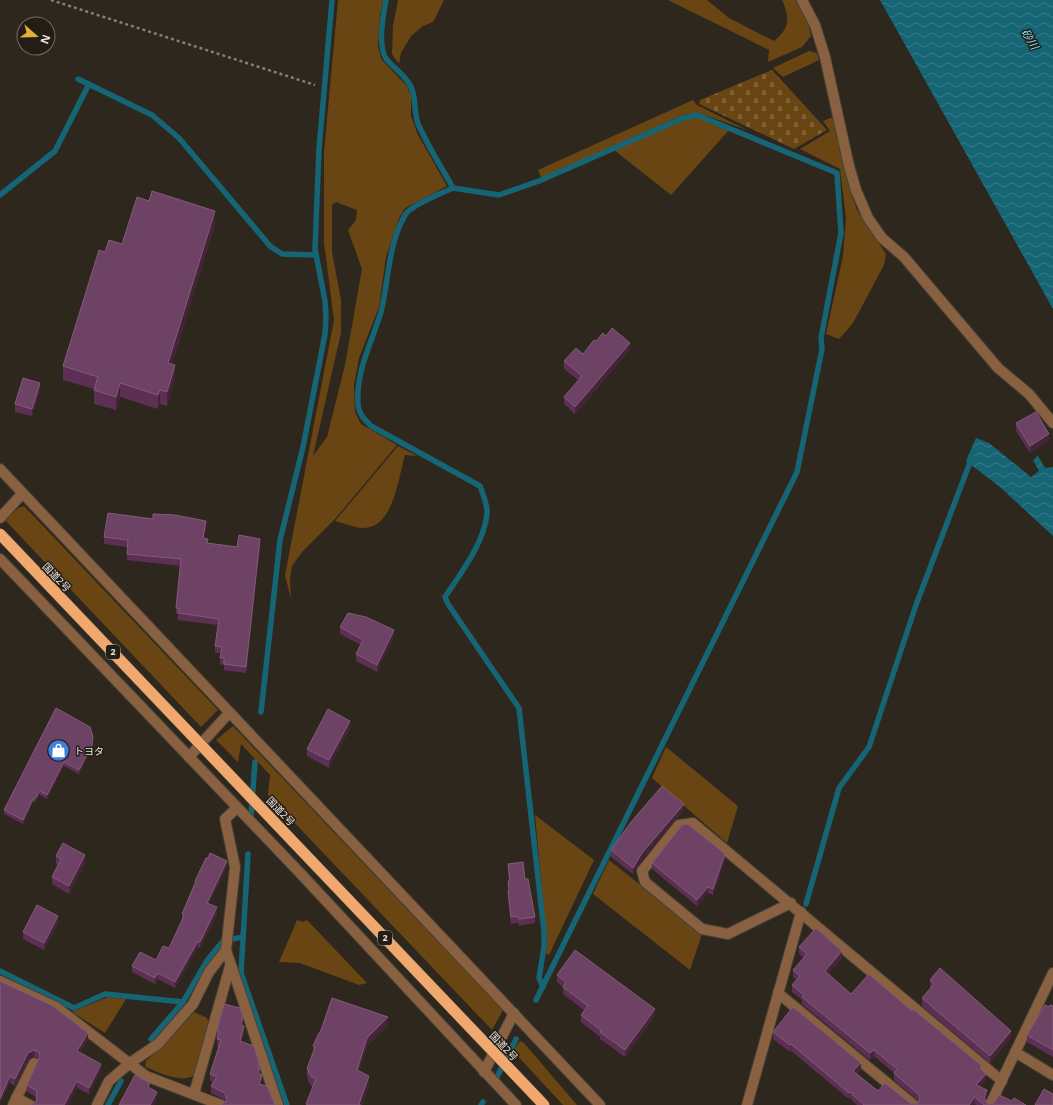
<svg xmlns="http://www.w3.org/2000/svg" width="1053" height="1105" viewBox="0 0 1053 1105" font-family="'Noto Sans','Noto Sans JP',sans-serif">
  <defs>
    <pattern id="cemetery-stones" width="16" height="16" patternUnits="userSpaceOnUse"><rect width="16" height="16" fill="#694514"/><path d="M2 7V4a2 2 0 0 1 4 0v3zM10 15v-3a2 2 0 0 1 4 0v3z" fill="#7f6036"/></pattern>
    <pattern id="water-waves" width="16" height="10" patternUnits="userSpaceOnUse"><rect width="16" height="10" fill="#166575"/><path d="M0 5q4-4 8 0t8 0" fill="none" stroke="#387b88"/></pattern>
  </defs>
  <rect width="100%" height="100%" fill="#2e271e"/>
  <!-- grass -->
  <g fill="#694514" fill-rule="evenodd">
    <path d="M338 0H383L380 15 378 46 381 59 407 86 411 96V116L418 135 447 186 405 208 399 218 386 257 379 307 359 358 354 385 355 412 361 424 397 445 335 519 302 552 292 566 290 580 291 599 285 575 334 320 324 243V152ZM336 202 357 210 356 220 348 230 362 269 345 365 327 437 313 456 341 333V300L332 252V205Z"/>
    <path d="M398 0H444L433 22 423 26 411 36 401 53 399 64 392 54 393 26Z"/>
    <path d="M668 0H707L729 18 774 41C790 28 790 18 782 0H796L808 23 811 36 802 47 768 62 769 50Z"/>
    <path d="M809 51 817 53 819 60 783 77 773 68Z"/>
    <path d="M693 100 697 105 747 130 699 113 683 115 541 178 538 170Z"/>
    <path d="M697 117 729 130 671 195 614 150 683 120Z"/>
    <path d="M833 117 843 165 857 210 886 254 884 265 853 323 839 339 826 334 843 256 846 218 840 169 800 149 830 131 823 121Z"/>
    <path d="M398 446 417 456 405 455C398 478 394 528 363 528 354 528 344 523 335 521Z"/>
    <path d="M24 506 218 710 201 727 5 520 18 508Z"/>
    <path d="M233 726 503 1010 492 1030 268 795 270 775 241 744 238 762 216 740Z"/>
    <path d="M666 747 738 806 727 843 652 778Z"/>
    <path d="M535 815 594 860 549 955 546 953 547 943Z"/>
    <path d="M609 860 702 934 690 970 593 894Z"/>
    <path d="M297 920 303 922 307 920 367 983 359 985 300 963 279 962Z"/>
    <path d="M108 997 126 999 105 1033 72 1012Z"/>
    <path d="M194 1012 207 1018 209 1025 196 1073C184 1086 159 1072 145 1067L146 1061 171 1038Z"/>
    <path d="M520 1041 524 1043 577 1105H563L513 1051Z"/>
  </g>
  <!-- cemetery -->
  <path fill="url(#cemetery-stones)" d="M772 70 827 130 794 149 699 104 700 100Z"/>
  <!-- water -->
  <g fill="url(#water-waves)">
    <path d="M880 0H1053V309Z"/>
    <path d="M976 438 989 443 1031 477 1039 471 1033 460 1038 456 1045 468 1053 467V536L1000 487 966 461Z"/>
  </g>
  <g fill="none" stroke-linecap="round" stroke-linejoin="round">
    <!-- stream -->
    <g stroke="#166575" stroke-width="5.5">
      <path d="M386 0C383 15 377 48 387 60 395 69 406 76 411 87 417 100 413 114 419 126 429 148 442 168 453 188L499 195 539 181 683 118 697 115 837 173 841 233 821 338 822 349 797 472 536 1000"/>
      <path d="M78 79 152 115 179 138 270 246 282 254 316 255"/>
      <path d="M453 188C442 193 411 205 405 215 388 244 389 280 381 312 372 342 356 370 358 403 358 413 364 419 371 426L480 486C483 494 488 506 487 514 484 543 461 573 445 597L448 604 519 708 544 931V947L539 978 543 987"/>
      <path d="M0 195 55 151 89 84"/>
      <path d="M261 712 280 540 303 447 325 334 326 317 325 301 315 249 319 149 332 0"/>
      <path d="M251 815 255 762"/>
      <path d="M248 854 241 973 287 1105"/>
      <path d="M806 904 839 788 869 747 916 605 972 457"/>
      <path d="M0 971 74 1008 105 994 183 1002"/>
      <path d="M151 1039 183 1002 206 962 218 947 223 941 243 937"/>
      <path d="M497 1077 516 1039"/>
      <path d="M108 1105 121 1081"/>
      <path d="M481 1105 483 1102"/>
    </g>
    <defs>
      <g id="minor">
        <path d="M802 0 815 25 825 57 849 166 856 190 868 218 882 238 904 257 998 368 1029 394 1053 423"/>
        <path d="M0 469 600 1105"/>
        <path d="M0 518 22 494"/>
        <path d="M0 559 301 874 516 1105"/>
        <path d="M189 757 229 713"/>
        <path d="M791 903 728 934 702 929 645 882 642 871 679 825 693 823 1002 1081"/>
        <path d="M226 950 278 1105"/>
        <path d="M0 981 56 1007 146 1076 221 1105"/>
        <path d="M778 993 914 1105"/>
        <path d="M1015 1052 1053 1075"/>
        <path d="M484 1072 514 1013"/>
        <path d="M194 1094 230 966"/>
        <path d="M16 1098 30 1105"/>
        <path d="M13 1105 34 1063"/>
        <path d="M97 1105 109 1081 130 1063 158 1044 193 1004 209 972 226 950 235 867 225 819 237 808"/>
        <path d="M747 1105 801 912"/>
        <path d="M990 1105 1053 973"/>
      </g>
    </defs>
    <!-- minor casing -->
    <use href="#minor" stroke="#484239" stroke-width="12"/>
    <!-- path -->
    <path stroke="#857f77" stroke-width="2.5" stroke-dasharray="3 3" stroke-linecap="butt" d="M51 0 315 85"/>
    <!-- minor -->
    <use href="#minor" stroke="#896141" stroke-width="10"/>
    <defs>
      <path id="trunk-bridge" d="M0 534 544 1105"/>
    </defs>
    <!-- trunk-bridge casing -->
    <use href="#trunk-bridge" stroke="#484239" stroke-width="12" stroke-linecap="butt"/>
    <!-- trunk-bridge -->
    <use href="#trunk-bridge" stroke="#f0a86e" stroke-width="11"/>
  </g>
  <!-- wall -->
  <g fill="#5e2f55">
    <path d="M215 224 172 364 175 379 167 406 160 404 158 409 120 397 116 410 94 404V389L63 380V366L105 252 122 244Z"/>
    <path d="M606 336 630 350 575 414 564 404V397L578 380 564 369V361L583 354 596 341Z"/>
    <path d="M40 391 32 416 15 412V404Z"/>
    <path d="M1016 423 1049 441 1030 453 1016 431Z"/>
    <path d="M206 528 204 539 208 543 237 547 260 545 246 673 224 670V665L220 664 221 653H215V646L218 625 178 620V614H176V608L180 566 127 560V547L104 544V537Z"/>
    <path d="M340 627 394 636 377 672 356 661V654L361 645 340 634Z"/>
    <path d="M350 728 329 768 307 756V749Z"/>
    <path d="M93 740 92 749 79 774 64 766 47 799 40 795 35 803 33 802 23 824 4 814V810Z"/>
    <path d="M684 810 642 859 633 874 611 857V850Z"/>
    <path d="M56 856 85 863 69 894 52 884V877L58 865 56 864Z"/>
    <path d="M725 861 713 895 708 893 697 906 652 869V863Z"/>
    <path d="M508 864 525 879 535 917V923L519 926 518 923 511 924 508 898V891H509L508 881H509L508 871Z"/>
    <path d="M227 867 209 904 217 914 200 948 198 947 175 988 158 979 155 984 132 972V966L156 960 169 948 182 920V914L195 884V881Z"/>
    <path d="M58 923 44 950 23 939V932Z"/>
    <path d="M799 947 842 958 828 974 851 994 982 1070 986 1080 980 1087 987 1097 985 1101 988 1104 1012 1101 1026 1105H976L975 1104V1105H857L850 1098 849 1099 791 1051 790 1052 773 1039V1032L861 1070 857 1074 878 1091 910 1103 916 1104 919 1102 918 1100 894 1080V1073L874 1056 870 1060 802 1004V1000L792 992V985L797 980 793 977V970L804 958 799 954Z"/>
    <path d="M557 975 655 1016 625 1057 600 1039V1037L581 1022V1015L584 1010 563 994V987L557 982Z"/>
    <path d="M930 980 1011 1038 990 1063 922 1006V998L931 988H930Z"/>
    <path d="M0 981 88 1040 80 1053 101 1071 89 1094 77 1088 68 1105H30L36 1102V1097L27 1092V1085L39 1059 34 1057 28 1060 15 1086 10 1083Z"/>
    <path d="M1053 1006V1057L1027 1042V1035L1049 1007Z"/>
    <path d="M243 1023 242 1026 244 1033 241 1042 259 1067 262 1082 261 1085 226 1101 225 1100 211 1093V1086L213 1083 210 1081V1074L219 1047H217V1030Z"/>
    <path d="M388 1026 367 1046 359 1071 369 1084 362 1105H306L313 1086 310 1085V1083L308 1082V1078L307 1077V1069L313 1053V1046L320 1033Z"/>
  </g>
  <!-- shaded-wall -->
  <g fill="#452339">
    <path d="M215 211V224L168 377V363Z"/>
    <path d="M630 343V350L575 414V407Z"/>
    <path d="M175 365V379L167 406V392Z"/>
    <path d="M40 383V391L32 416V409Z"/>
    <path d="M120 383V397L116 410V397Z"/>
    <path d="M160 390V404L158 409V395Z"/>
    <path d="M1049 434V441L1030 453V446Z"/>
    <path d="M206 521V528L203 545V538Z"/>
    <path d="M260 539V545L246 673V667Z"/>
    <path d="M394 630V636L377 672V665Z"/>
    <path d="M350 721V728L329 768V760Z"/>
    <path d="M93 736 92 749 79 774V770Z"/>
    <path d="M64 762V766L47 799V795Z"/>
    <path d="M40 791V795L35 803V799Z"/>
    <path d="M33 799V802L23 824V820Z"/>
    <path d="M684 804V810L642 859 633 874V868L642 853Z"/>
    <path d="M725 854V861L713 895V889Z"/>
    <path d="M85 855V863L69 894V886Z"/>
    <path d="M227 861V867L207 909V903Z"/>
    <path d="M708 887V893L697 906V900Z"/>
    <path d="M217 907V914L200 948V942Z"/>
    <path d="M58 916V923L44 950V943Z"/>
    <path d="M198 941V947L175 988V982Z"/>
    <path d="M842 951V958L825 978V971Z"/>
    <path d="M158 973V979L155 984V978Z"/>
    <path d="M655 1009V1016L625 1057V1050Z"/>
    <path d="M243 1016V1023L241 1033V1025Z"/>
    <path d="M388 1017V1026L367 1046 357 1079V1070L367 1038Z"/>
    <path d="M244 1026V1033L240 1049V1041Z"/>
    <path d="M1011 1031V1038L990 1063V1056Z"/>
    <path d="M88 1033V1040L77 1058V1051Z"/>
    <path d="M791 1044V1051L790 1052V1045Z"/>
    <path d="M34 1050V1057L28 1060 15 1086V1079L28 1053Z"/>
    <path d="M874 1050V1056L870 1060V1053Z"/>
    <path d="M861 1063V1070L853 1078V1071Z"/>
    <path d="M101 1064V1071L89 1094V1088Z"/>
    <path d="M260 1068V1075L258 1073Z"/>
    <path d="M986 1074V1080L976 1092V1085Z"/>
    <path d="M262 1075V1082L259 1091V1084Z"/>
    <path d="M10 1076V1083L0 1105V1099Z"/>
    <path d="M369 1076V1084L362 1105H359Z"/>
    <path d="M77 1081V1088L68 1105H64Z"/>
    <path d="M987 1090V1097L984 1105V1098Z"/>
    <path d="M157 1092V1099L154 1105H150Z"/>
    <path d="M850 1092V1098L849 1099V1093Z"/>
    <path d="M975 1097V1105H969Z"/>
  </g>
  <!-- building -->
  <g fill="#6e4264" stroke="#815c77">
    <path d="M152 191 215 211 168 363 175 365 167 392 160 390 158 395 120 383 116 397 94 390 98 377 63 366 99 250 105 252 109 240 122 244 137 197 149 201Z"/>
    <path d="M612 328 630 343 575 407 564 397 582 376 564 361 576 348 583 354 594 340 596 341 603 333 606 336Z"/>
    <path d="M23 378 40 383 32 409 15 404Z"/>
    <path d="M1036 412 1049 434 1030 446 1016 423Z"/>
    <path d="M108 513 153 519V514L175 515 206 521 203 538 208 539 207 543 237 547 239 535 260 539 246 667 224 664V658H220L222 647 215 646 219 619 178 613 179 608H176L181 559 127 554 128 540 104 537Z"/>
    <path d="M348 613 366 617 394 630 377 665 356 654 363 640 340 627Z"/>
    <path d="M56 708 90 727 93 736 92 745 79 770 64 762 47 795 40 791 35 799H33L23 820 4 810Z"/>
    <path d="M328 709 350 721 329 760 307 749Z"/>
    <path d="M662 786 684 804 642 853 633 868 611 850 631 822Z"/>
    <path d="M688 824 725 854 713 889 708 887 697 900 652 863 682 825Z"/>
    <path d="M63 843 85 855 69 886 52 877 61 859 56 856Z"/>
    <path d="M210 853 227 861 207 903 217 907 200 942 198 941 175 982 158 973 155 978 132 966 140 952 156 960 163 946 169 948 184 916 182 914 196 881H195L206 858H208Z"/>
    <path d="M523 862 525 879H528L535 917 519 919 518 916 511 917 508 891H509L508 881H510L508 864Z"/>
    <path d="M37 905 58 916 44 943 23 932Z"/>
    <path d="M816 928 842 951 825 971 851 994 869 974 912 1011 913 1009 982 1066 980 1068 986 1074 976 1085 987 1090 984 1098 988 1104 994 1103 999 1095 1012 1101 1014 1098 1026 1105H984L975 1097 969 1105H864L850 1092 849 1093 791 1044 790 1045 773 1032 793 1007 861 1063 853 1071 878 1091 885 1083 910 1103 916 1104 919 1102 920 1096 918 1094 894 1073 897 1069 874 1050 870 1053 802 997 804 995 792 985 800 976 793 970 807 954 799 947Z"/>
    <path d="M575 950 655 1009 625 1050 600 1032 602 1031 581 1015 588 1006 563 987 566 982 557 975Z"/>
    <path d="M940 968 1011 1031 990 1056 922 998 934 984 930 980Z"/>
    <path d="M0 981 53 1006 88 1033 77 1051 101 1064 89 1088 77 1081 64 1105H30L36 1102 37 1091 27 1085 40 1056 39 1052 34 1050 28 1053 15 1079 10 1076 0 1099Z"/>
    <path d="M332 998 388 1017 367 1038 357 1070 369 1076 359 1104H360V1105H308L306 1104 316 1079 310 1076 311 1074 308 1073 309 1069H307L315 1047 313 1046 319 1033H320Z"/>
    <path d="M224 1004 240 1008 243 1016 241 1025 244 1026 240 1041 254 1046 259 1062 258 1067 260 1068 258 1073 262 1075 259 1084 267 1086 275 1105H221L227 1100 225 1093 211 1086 217 1077 210 1074 221 1040 217 1039 219 1031 217 1030Z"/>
    <path d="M1045 1005 1049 1007 1050 1005 1053 1006V1050L1027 1035Z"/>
    <path d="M135 1075 150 1083 148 1087 157 1092 150 1105H119Z"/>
    <path d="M1044 1089 1053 1094V1105H1035Z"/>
  </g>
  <!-- icons -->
  <defs>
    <symbol id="shop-disc" viewBox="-11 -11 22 22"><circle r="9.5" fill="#3f7fe0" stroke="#241d15"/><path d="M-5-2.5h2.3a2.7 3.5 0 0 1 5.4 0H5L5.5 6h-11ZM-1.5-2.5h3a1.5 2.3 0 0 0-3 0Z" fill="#fff"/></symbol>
  </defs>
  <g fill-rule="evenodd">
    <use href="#shop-disc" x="46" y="738" width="25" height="25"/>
  </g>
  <g text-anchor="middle" stroke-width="3" stroke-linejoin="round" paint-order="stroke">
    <!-- shield labels -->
    <g fill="#241d15" stroke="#afa9a2" stroke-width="1">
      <rect x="106" y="645" width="14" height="14" rx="3"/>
      <rect x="378" y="931" width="14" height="14" rx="3"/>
    </g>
    <g font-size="9" font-weight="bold" fill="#eae5df">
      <text x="113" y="655">2</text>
      <text x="385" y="941">2</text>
    </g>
    <!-- street labels -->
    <g font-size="10" fill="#eae5df" stroke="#241d15">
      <text transform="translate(57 577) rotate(46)" y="4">国道2号</text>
      <text transform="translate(281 811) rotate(46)" y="4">国道2号</text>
      <text transform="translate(504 1046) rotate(46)" y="4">国道2号</text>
    </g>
    <!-- poi labels -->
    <g font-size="10" fill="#eae5df" stroke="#241d15" text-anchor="start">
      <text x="74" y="755">トヨタ</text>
    </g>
    <!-- water labels -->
    <g font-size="11" font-style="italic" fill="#7de2f9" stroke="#241d15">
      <text transform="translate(1030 39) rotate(59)" y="4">砂川</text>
    </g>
  </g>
  <!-- north arrow -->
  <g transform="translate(36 36) rotate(110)"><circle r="19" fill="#241d15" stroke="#736d66"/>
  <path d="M0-3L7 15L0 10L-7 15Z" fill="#e1af34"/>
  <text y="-6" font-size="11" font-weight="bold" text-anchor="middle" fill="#eae5df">N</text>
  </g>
</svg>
